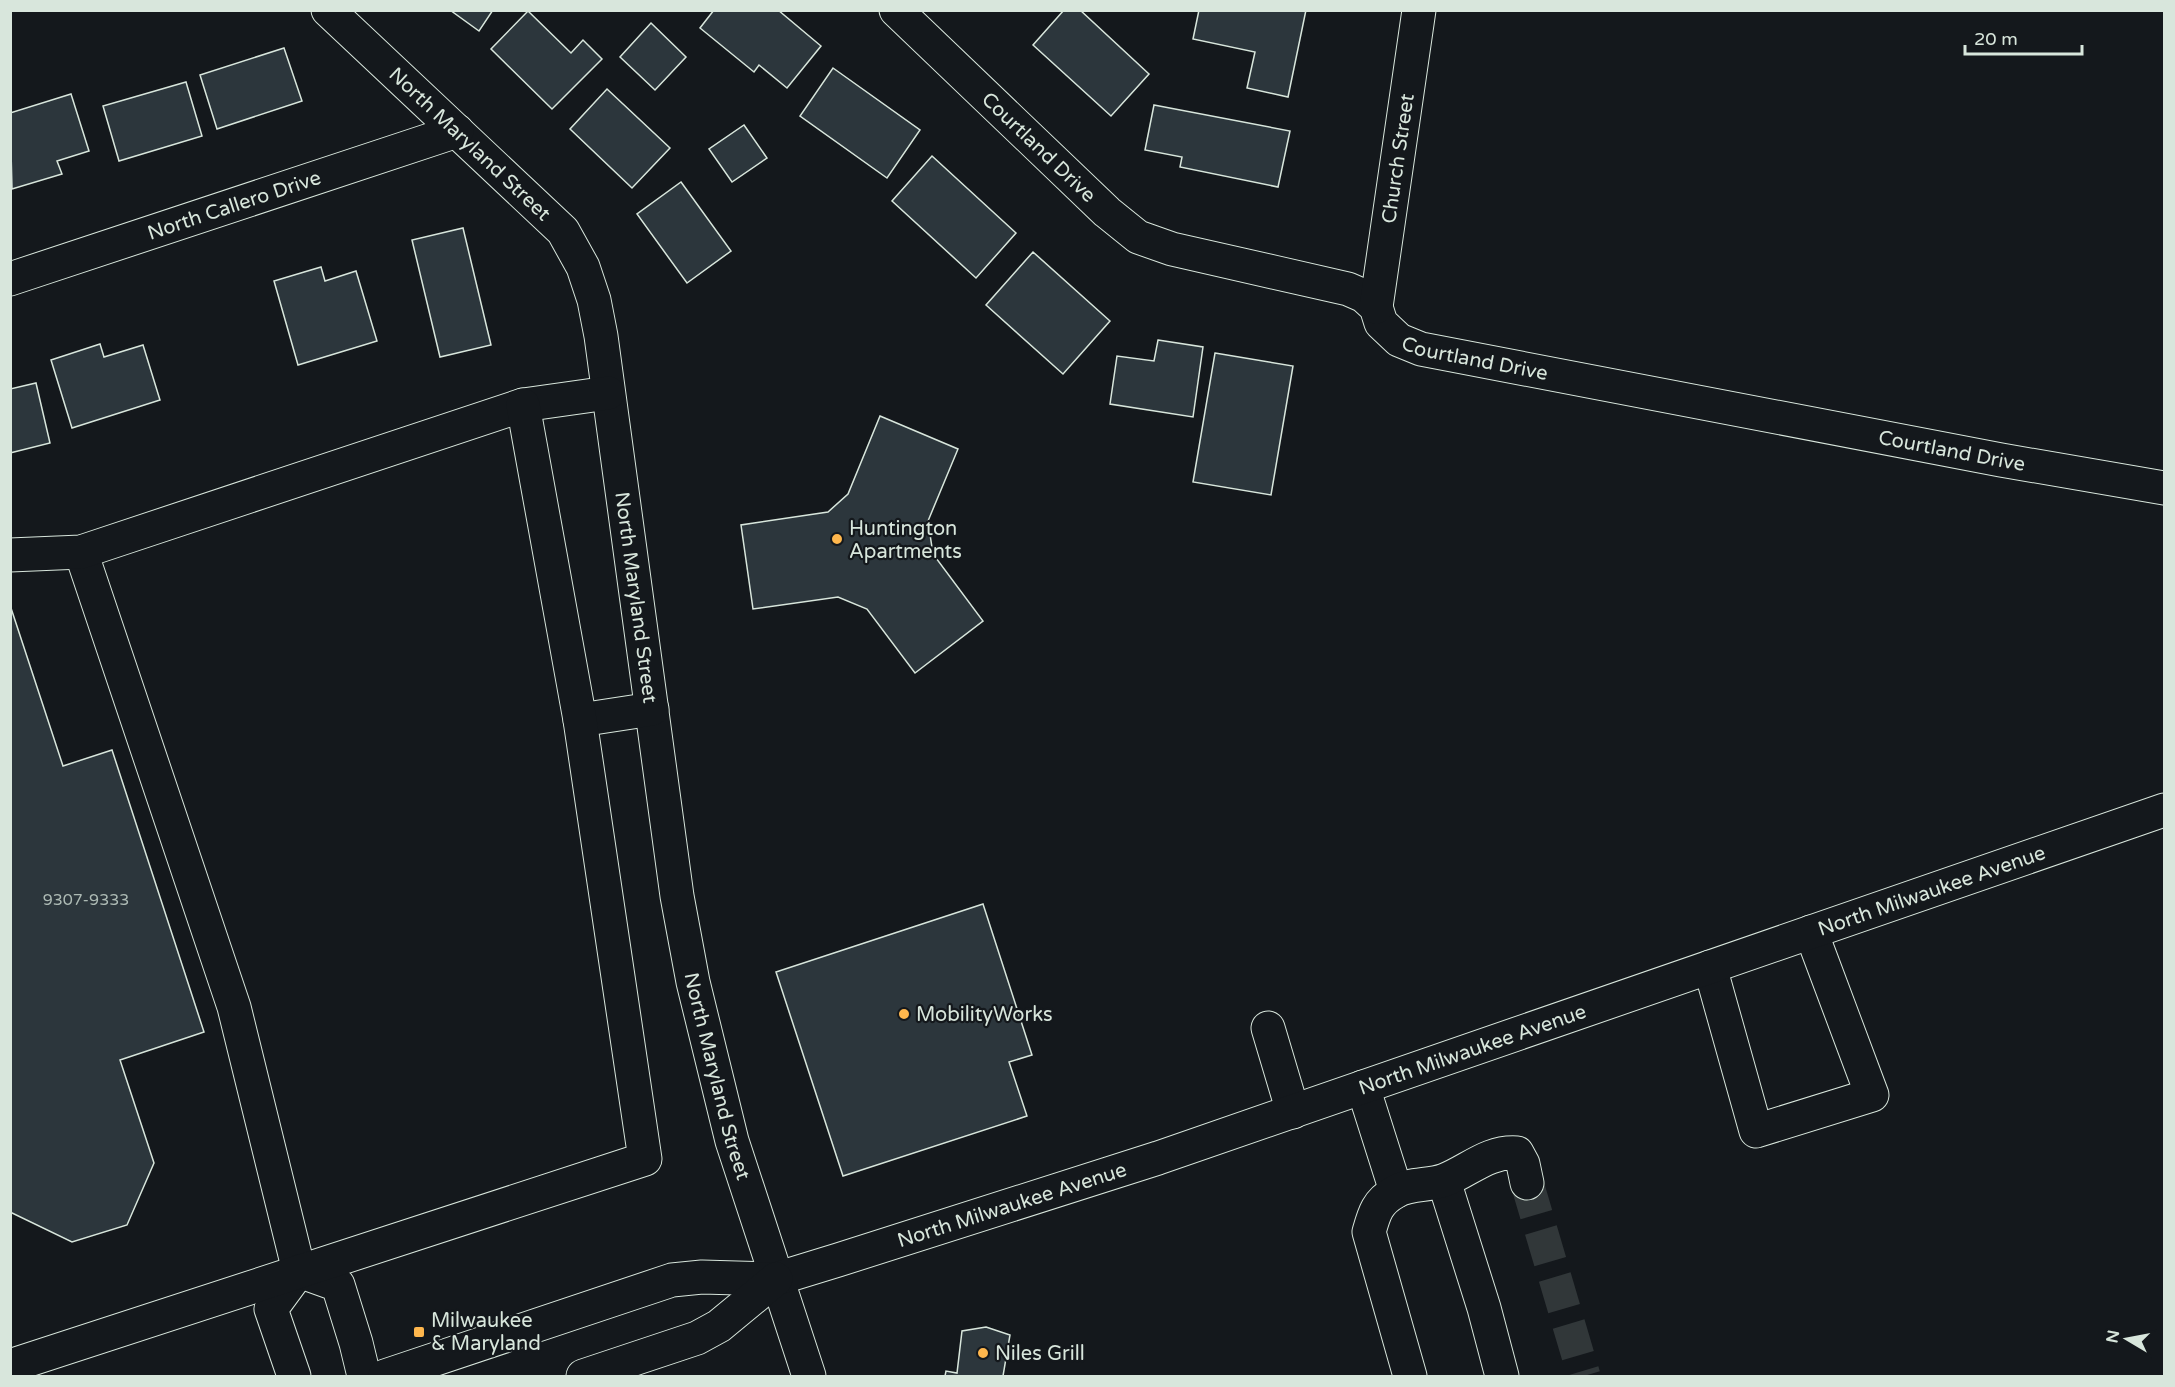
<svg xmlns="http://www.w3.org/2000/svg" width="2175" height="1387" viewBox="0 0 2175 1387" font-family="'Varela Round',sans-serif">
  <rect width="100%" height="100%" fill="#14181c"/>
  <!-- building -->
  <g fill="#2c363c" stroke="#d8e6dc" stroke-width="1.5">
    <path d="M450 10H493L479 31Z"/>
    <path d="M714 10H778L821 46 787 88 759 65 754 72 700 28Z"/>
    <path d="M1064 10H1080L1149 74 1111 116 1033 45Z"/>
    <path d="M1199 10H1306L1288 97 1247 88 1255 52 1193 39Z"/>
    <path d="M528 11 571 53 583 40 602 59 552 109 491 49Z"/>
    <path d="M651 23 686 57 655 90 620 57Z"/>
    <path d="M284 48 302 101 217 129 200 75Z"/>
    <path d="M833 68 920 130 887 178 800 116Z"/>
    <path d="M186 82 202 136 119 161 103 106Z"/>
    <path d="M607 89 670 148 632 188 570 129Z"/>
    <path d="M71 94 89 151 57 161 62 174 12 189 10 113Z"/>
    <path d="M1154 105 1290 131 1278 187 1180 167 1182 157 1145 150Z"/>
    <path d="M744 125 767 158 732 182 709 149Z"/>
    <path d="M932 156 1016 233 976 278 892 201Z"/>
    <path d="M681 182 731 251 687 283 637 214Z"/>
    <path d="M463 228 491 345 440 357 412 240Z"/>
    <path d="M1033 252 1110 321 1063 374 986 305Z"/>
    <path d="M321 267 325 281 356 271 377 341 298 365 274 281Z"/>
    <path d="M1158 340 1203 347 1193 417 1110 404 1117 356 1154 361Z"/>
    <path d="M100 344 104 357 143 345 160 400 72 428 51 360Z"/>
    <path d="M1215 353 1293 366 1271 495 1193 482Z"/>
    <path d="M36 383 50 443 10 453V389Z"/>
    <path d="M880 416 958 449 928 521 933 554 983 621 915 673 867 609 838 597 753 609 741 525 828 512 848 494Z"/>
    <path d="M10 605 63 766 112 750 204 1032 120 1060 154 1163 127 1225 72 1242 10 1212Z"/>
    <path d="M983 904 1032 1055 1009 1062 1027 1116 843 1176 776 972Z"/>
    <path d="M986 1327 1010 1335 1003 1376H945L946 1371 957 1373 962 1331Z"/>
  </g>
  <g fill="none" stroke-linecap="round" stroke-linejoin="round">
    <!-- minor-tunnel -->
    <path stroke="#313739" stroke-width="33" stroke-dasharray="33 16" stroke-linecap="butt" d="M1527 1183 1584 1376"/>
    <defs>
      <g id="minor">
        <path id="s1" d="M328 10 563 231 583 267 594 300 601 336 677 896 693 982 732 1141 809 1376"/>
        <path id="s2" d="M896 10 1107 212 1138 237 1172 249 1348 289 1364 296 1376 307 1381 323 1399 340 1421 349 2001 460 2164 488"/>
        <path id="s3" d="M10 279 457 131"/>
        <path id="s4" d="M1376 307 1419 10"/>
        <path d="M81 552 234 1007 299 1271 271 1309 294 1376"/>
        <path d="M10 555 81 552 523 405 608 393"/>
        <path d="M580 720 652 709"/>
        <path d="M1710 967 1756 1131 1872 1095 1811 932"/>
        <path d="M1268 1028 1293 1112"/>
        <path d="M1363 1087 1396 1191"/>
        <path d="M1444 1181 1484 1308 1502 1376"/>
        <path d="M299 1271 338 1285 356 1343 364 1376"/>
        <path d="M10 1366 645 1159 580 720 523 405"/>
        <path d="M1410 1376 1369 1232C1374 1214 1377 1202 1395 1192 1409 1183 1430 1186 1445 1180 1470 1170 1488 1151 1517 1153L1523 1164 1527 1183"/>
      </g>
      <g id="major">
        <path id="s5" d="M385 1376 672 1280 702 1277 776 1279 838 1260 1158 1158 2164 810"/>
        <path d="M583 1376 697 1338 719 1326 776 1279"/>
      </g>
    </defs>
    <!-- minor casing -->
    <use href="#minor" stroke="#d8e6dc" stroke-width="35"/>
    <!-- major casing -->
    <use href="#major" stroke="#d8e6dc" stroke-width="35"/>
    <!-- minor -->
    <use href="#minor" stroke="#14181c" stroke-width="33"/>
    <!-- major -->
    <use href="#major" stroke="#14181c" stroke-width="33"/>
  </g>
  <!-- markers -->
  <g fill="#ffb74d" stroke="#14181c" stroke-width="2">
    <circle cx="837" cy="539" r="6"/>
    <circle cx="904" cy="1014" r="6"/>
    <rect x="413" y="1326" width="12" height="12" rx="3"/>
    <circle cx="983" cy="1353" r="6"/>
  </g>
  <g text-anchor="middle" stroke-width="4.5" stroke-linejoin="round" paint-order="stroke">
    <!-- number labels -->
    <g font-size="16" fill="#adbab4">
      <text x="86" y="905">9307-9333</text>
    </g>
    <!-- street labels -->
    <g font-size="20" fill="#d8e6dc" stroke="#14181c">
      <text dy="7" stroke="none"><textPath href="#s1" startOffset="195">North Maryland Street</textPath></text>
      <text dy="7" stroke="none"><textPath href="#s2" startOffset="198">Courtland Drive</textPath></text>
      <text dy="7" stroke="none"><textPath href="#s4" startOffset="150">Church Street</textPath></text>
      <text dy="7" stroke="none"><textPath href="#s3" startOffset="236">North Callero Drive</textPath></text>
      <text dy="7" stroke="none"><textPath href="#s2" startOffset="702">Courtland Drive</textPath></text>
      <text dy="7" stroke="none"><textPath href="#s2" startOffset="1188">Courtland Drive</textPath></text>
      <text dy="7" stroke="none"><textPath href="#s1" startOffset="699">North Maryland Street</textPath></text>
      <text dy="7" stroke="none"><textPath href="#s5" startOffset="1626">North Milwaukee Avenue</textPath></text>
      <text dy="7" stroke="none"><textPath href="#s5" startOffset="1140">North Milwaukee Avenue</textPath></text>
      <text dy="7" stroke="none"><textPath href="#s1" startOffset="1185">North Maryland Street</textPath></text>
      <text dy="7" stroke="none"><textPath href="#s5" startOffset="654">North Milwaukee Avenue</textPath></text>
    </g>
    <!-- poi labels -->
    <g font-size="20" fill="#d8e6dc" stroke="#14181c" text-anchor="start">
      <text x="849" y="535">Huntington<tspan x="849" dy="23">Apartments</tspan></text>
      <text x="916" y="1021">MobilityWorks</text>
      <text x="431" y="1327">Milwaukee<tspan x="431" dy="23">&amp; Maryland</tspan></text>
      <text x="995" y="1360">Niles Grill</text>
    </g>
  </g>
  <!-- border -->
  <rect width="2175" height="1387" fill="none" stroke="#d8e6dc" stroke-width="24"/>
  <!-- north arrow -->
  <g transform="translate(2127 1339) rotate(280)" stroke="#14181c" stroke-width="4.5" paint-order="stroke">
  <path d="M0-4.5L10 22L0 15L-10 22Z" fill="#d8e6dc"/>
  <text y="-9" font-size="16" font-weight="bold" text-anchor="middle" fill="#d8e6dc">N</text>
  </g>
  <!-- scale -->
  <path d="M1965 45v9h117v-9" fill="none" stroke="#d8e6dc" stroke-width="3"/>
  <text x="1974" y="45" font-size="18" fill="#d8e6dc" stroke="#14181c" stroke-width="4.5" paint-order="stroke">20 m</text>
</svg>
